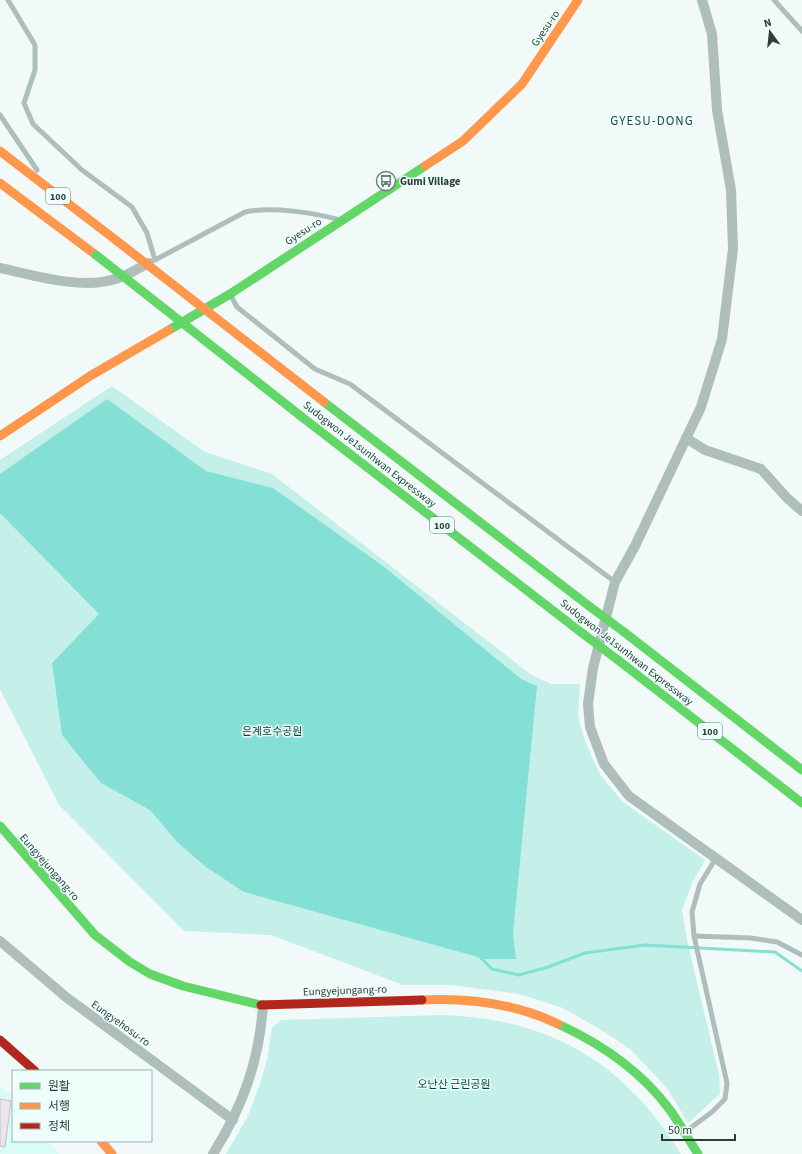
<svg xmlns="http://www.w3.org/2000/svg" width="802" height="1154" viewBox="0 0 802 1154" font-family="'Source Sans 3','Noto Sans KR',sans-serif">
  <rect width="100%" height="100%" fill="#f1faf8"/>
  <!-- built -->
  <path fill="#dafcf6" d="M0 1085 13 1097V1141H49L59 1154H0Z"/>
  <!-- green -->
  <g fill="#c4f0e9">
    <path d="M112 386 205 452 272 474 533 676 552 684H580L578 717 586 744 601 776 623 802 705 860 692 883 682 910 687 940 719 1075 720 1094 688 1123 667 1088 631 1050 608 1034 563 1008 519 994 451 985H403L271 935 184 931 59 805 0 689V460Z"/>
    <path d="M441 1015C549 1018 624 1062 681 1154H226L247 1118 259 1087 267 1060 272 1028 281 1020Z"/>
  </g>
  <!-- water -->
  <path fill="#84e0d5" d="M107 399 206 471 273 488 383 566 521 679 537 686 513 934 516 959H485L244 892 206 867 177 842 150 810 101 783 62 735 52 663 99 614 0 513V474Z"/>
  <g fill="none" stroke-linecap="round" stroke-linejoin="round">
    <!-- stream -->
    <path stroke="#84e0d5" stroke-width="3" d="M481 958 492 969 519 975 548 967 585 953 645 945 775 952 802 971"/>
  </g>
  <!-- building -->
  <path fill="#ebe5ea" stroke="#c2c0c3" d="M0 1099 11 1101 5 1147 0 1146Z"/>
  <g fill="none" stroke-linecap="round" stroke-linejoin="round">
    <!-- lane -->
    <g stroke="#aebebb" stroke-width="5">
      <path d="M8 0 35 45V70L24 103 33 124 82 170 132 207 147 233 155 260 245 212C271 206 315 213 340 220"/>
      <path d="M774 0 802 31"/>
      <path d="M0 115 37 170"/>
      <path d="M230 294 237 307 315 369 350 384 615 582"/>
      <path d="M694 936 751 938 777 942 802 955"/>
      <path d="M685 1132 712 1112 725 1099 727 1083 694 936 692 912 700 884 716 858"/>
    </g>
    <!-- street -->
    <g stroke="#aebebb" stroke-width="10">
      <path d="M702 0 712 34 717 110 731 190 733 249 722 339 701 407 635 546 615 582 593 668 588 704 590 727 604 764 629 796 802 920"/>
      <path d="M0 268C33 275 83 290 115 279 127 276 138 268 149 263"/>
      <path d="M686 438 705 450 761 469 787 498 802 511"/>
      <path d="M0 941 66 997 233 1120"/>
      <path d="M213 1154C243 1106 259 1062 263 1005"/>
    </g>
    <!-- fast -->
    <g stroke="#63d668" stroke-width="9">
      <path d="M169 330 230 294 425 166"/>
      <path d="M324 402 589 606"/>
      <path d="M302 417 582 633"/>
      <path d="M624 632 802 770"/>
      <path d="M618 660 802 803"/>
      <path d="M0 826 95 935 130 962 150 974 183 986 261 1005"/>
      <path d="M558 1024C602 1044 641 1071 670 1110 680 1124 689 1140 698 1154"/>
    </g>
    <!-- slow -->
    <g stroke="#ff974d" stroke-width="9">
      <path d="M0 151 117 241"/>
      <path d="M425 166 463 141 522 84 578 0"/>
      <path d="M0 183 96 255"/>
      <path d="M0 436 90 376 169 330"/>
      <path d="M422 1000C469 998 515 1003 558 1024"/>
      <path d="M101 1141 112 1154"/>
    </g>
    <!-- jam -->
    <g stroke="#b3261e" stroke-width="9">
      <path d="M261 1005 422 1000"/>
      <path d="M0 1040 35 1071"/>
    </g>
    <!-- fast-bridge -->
    <g stroke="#63d668" stroke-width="9">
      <path d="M96 255 302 417"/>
      <path d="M589 606 624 632"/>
      <path d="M582 633 618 660"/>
    </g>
    <!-- slow-bridge -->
    <path stroke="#ff974d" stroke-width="9" d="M117 241 324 402"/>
  </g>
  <!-- icons -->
  <defs>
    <symbol id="bus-ring" viewBox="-11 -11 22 22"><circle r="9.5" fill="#edfefb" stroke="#717f7c" stroke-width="1.5"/><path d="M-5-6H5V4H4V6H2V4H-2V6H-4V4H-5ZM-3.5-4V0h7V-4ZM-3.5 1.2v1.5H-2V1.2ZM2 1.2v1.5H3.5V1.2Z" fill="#717f7c"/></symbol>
  </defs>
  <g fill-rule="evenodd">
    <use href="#bus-ring" x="375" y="170" width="22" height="22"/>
  </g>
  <g text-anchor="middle" stroke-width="3" stroke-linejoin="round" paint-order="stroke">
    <!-- shield labels -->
    <g fill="#edfefb" stroke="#667774" stroke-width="1">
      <rect x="46" y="188" width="24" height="16" rx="3"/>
      <rect x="430" y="517" width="24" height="16" rx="3"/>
      <rect x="698" y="723" width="24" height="16" rx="3"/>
    </g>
    <g font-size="10" font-weight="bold" fill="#2c3d3a">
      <text x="58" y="200">100</text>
      <text x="442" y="529">100</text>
      <text x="710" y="735">100</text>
    </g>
    <!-- street labels -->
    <g font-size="11" fill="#2c3d3a" stroke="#edfefb">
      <text transform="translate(545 28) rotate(-56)" y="4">Gyesu-ro</text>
      <text transform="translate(303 231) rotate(-33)" y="4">Gyesu-ro</text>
      <text transform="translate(370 454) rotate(38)" y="4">Sudogwon Je1sunhwan Expressway</text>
      <text transform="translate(627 652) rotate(38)" y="4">Sudogwon Je1sunhwan Expressway</text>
      <text transform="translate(50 867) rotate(49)" y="4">Eungyejungang-ro</text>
      <text transform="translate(345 990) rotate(-2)" y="4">Eungyejungang-ro</text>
      <text transform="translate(121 1023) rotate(36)" y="4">Eungyehosu-ro</text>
    </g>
    <!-- poi labels -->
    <g font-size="11" font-weight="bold" fill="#2c3d3a" stroke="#edfefb" text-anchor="start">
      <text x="400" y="185">Gumi Village</text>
    </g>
    <!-- park labels -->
    <g font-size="11" fill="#0a453f" stroke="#edfefb">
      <text x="272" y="735">은계호수공원</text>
      <text x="454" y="1088">오난산 근린공원</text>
    </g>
    <!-- quarter labels -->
    <g font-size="13" letter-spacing="1" fill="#264d48" stroke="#edfefb">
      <text x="652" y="125">GYESU-DONG</text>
    </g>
  </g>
  <!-- legend -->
  <rect x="12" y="1070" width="140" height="72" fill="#edfefb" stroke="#a0b1ae"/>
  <rect x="20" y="1083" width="20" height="6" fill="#63d668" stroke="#a0b1ae"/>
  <text x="48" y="1090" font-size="12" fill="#2c3d3a">원활</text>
  <rect x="20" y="1103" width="20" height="6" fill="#ff974d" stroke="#a0b1ae"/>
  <text x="48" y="1110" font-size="12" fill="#2c3d3a">서행</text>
  <rect x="20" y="1123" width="20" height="6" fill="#b3261e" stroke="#a0b1ae"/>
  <text x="48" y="1130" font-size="12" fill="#2c3d3a">정체</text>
  <!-- north arrow -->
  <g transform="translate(770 32) rotate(345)" stroke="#edfefb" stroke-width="3" paint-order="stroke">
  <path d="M0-3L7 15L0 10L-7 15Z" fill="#2c3d3a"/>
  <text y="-6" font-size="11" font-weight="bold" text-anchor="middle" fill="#2c3d3a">N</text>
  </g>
  <!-- scale -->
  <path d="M662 1134v6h73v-6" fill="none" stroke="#2c3d3a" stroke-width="2"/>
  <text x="668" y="1134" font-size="12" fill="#2c3d3a" stroke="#edfefb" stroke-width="3" paint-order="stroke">50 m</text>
</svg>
